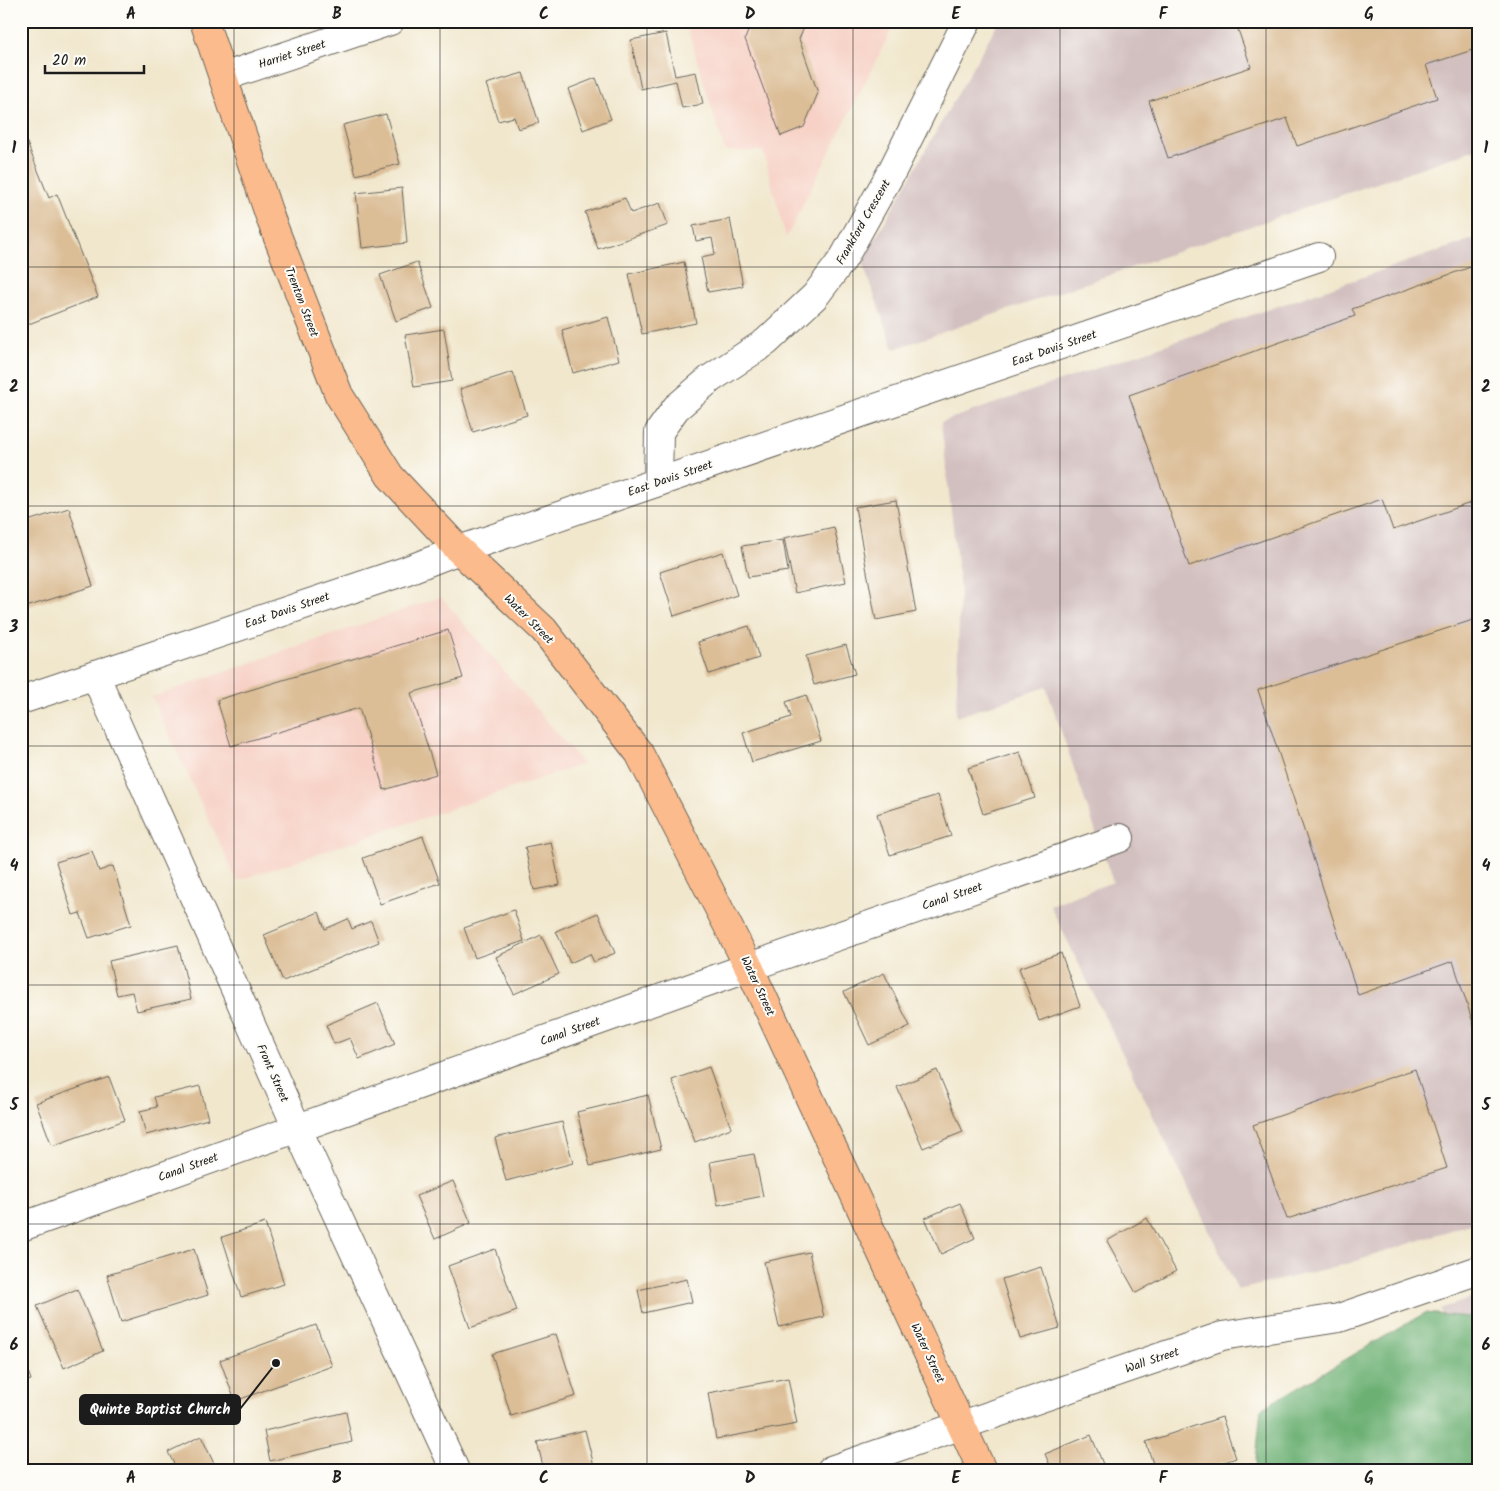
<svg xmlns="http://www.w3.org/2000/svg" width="1500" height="1491" viewBox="0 0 1500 1491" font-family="Kalam,sans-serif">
  <rect width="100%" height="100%" fill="#fdfcf7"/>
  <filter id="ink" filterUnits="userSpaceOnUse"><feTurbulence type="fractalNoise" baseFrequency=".02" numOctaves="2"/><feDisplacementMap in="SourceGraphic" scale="10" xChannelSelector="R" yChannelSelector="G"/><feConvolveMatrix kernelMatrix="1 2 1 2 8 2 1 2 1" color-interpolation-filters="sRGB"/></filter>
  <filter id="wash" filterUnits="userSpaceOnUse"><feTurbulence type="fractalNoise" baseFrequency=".0096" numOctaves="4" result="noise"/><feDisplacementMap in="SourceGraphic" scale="20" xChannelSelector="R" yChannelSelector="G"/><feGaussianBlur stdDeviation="1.12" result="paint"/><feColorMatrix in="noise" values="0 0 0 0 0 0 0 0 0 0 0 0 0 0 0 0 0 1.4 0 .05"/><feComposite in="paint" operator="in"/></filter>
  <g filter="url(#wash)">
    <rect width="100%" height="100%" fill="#f1e7cd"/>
    <!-- built -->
    <g fill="#f7d1c6">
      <path d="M685 21H896L786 238 763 151H725Z"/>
      <path d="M441 597 583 764 237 881 152 697Z"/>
    </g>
    <!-- industrial -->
    <g fill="#d2bfbf">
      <path d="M999 21H1479V148L894 349 862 262Z"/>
      <path d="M1479 237V1221L1350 1263 1238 1290 1050 905 1113 882 1046 687 956 717 960 589 941 422Z"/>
      <path d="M1479 1296V1422L1440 1309Z"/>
    </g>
    <!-- forest -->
    <path fill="#6cb073" stroke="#446648" d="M1425 1313 1479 1318V1470H1255L1261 1409Z"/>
    <g id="blocks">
      <!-- building -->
      <g fill="#dbbd96">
        <path d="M752 21H807L799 39 818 93 804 127 781 136 745 39Z"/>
        <path d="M1235 21H1479V48L1426 65 1437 98 1297 146 1287 118 1168 158 1149 101 1251 67Z"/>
        <path d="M666 33 675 76 696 72 703 104 682 108 676 81 641 89 631 40Z"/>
        <path d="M523 73 539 123 518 129 514 117 498 121 486 84Z"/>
        <path d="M596 78 611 119 583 130 568 89Z"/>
        <path d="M386 114 400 164 356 175 343 125Z"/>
        <path d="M21 128 49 198 57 194 98 297 21 327Z"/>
        <path d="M402 188 407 243 362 248 356 193Z"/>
        <path d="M625 198 631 213 660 203 668 225 598 249 585 212Z"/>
        <path d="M730 219 743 286 708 292 701 257 715 254 712 238 696 241 693 226Z"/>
        <path d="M417 262 433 308 396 321 380 275Z"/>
        <path d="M684 262 696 323 642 334 629 274Z"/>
        <path d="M1479 264V500L1393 530 1382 499 1189 566 1129 395 1355 316 1352 309Z"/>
        <path d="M608 317 619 360 573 373 562 330Z"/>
        <path d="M444 329 452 381 414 387 405 335Z"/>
        <path d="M513 372 527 415 473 432 460 389Z"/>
        <path d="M896 500 916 612 876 620 855 507Z"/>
        <path d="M69 508 93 586 26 607 21 590V523Z"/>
        <path d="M834 527 846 582 795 593 784 538Z"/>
        <path d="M783 540 788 571 748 577 742 546Z"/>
        <path d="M723 552 737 595 674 616 660 572Z"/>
        <path d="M1479 618V1038H1478L1453 961 1358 995 1258 690Z"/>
        <path d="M749 626 759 658 709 674 698 642Z"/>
        <path d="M448 630 463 678 411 693 436 774 384 790 359 708 231 746 217 700Z"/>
        <path d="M846 645 855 674 814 685 806 656Z"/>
        <path d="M806 695 821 741 752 762 743 733 791 717 786 702Z"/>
        <path d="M1020 752 1035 798 983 814 968 768Z"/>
        <path d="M938 795 951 836 890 855 877 814Z"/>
        <path d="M423 836 440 883 380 904 363 858Z"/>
        <path d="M551 842 560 885 534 890 525 847Z"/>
        <path d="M92 851 99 871 113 866 131 925 89 938 80 913 73 915 56 862Z"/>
        <path d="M514 910 524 941 475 958 464 928Z"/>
        <path d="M319 912 325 929 348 919 352 929 371 921 379 942 283 981 264 935Z"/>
        <path d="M598 913 615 953 594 962 590 954 570 963 556 931Z"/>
        <path d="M541 935 559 974 514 994 496 957Z"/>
        <path d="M178 945 191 999 137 1011 132 992 117 995 109 961Z"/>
        <path d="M1061 953 1080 1006 1039 1021 1019 968Z"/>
        <path d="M884 973 910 1026 869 1045 844 992Z"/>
        <path d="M378 1003 395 1044 359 1059 350 1038 334 1044 326 1025Z"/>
        <path d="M709 1067 731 1128 695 1142 672 1080Z"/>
        <path d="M1415 1069 1447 1168 1287 1219 1253 1125Z"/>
        <path d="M937 1070 963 1132 923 1148 897 1087Z"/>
        <path d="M109 1077 125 1120 52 1146 36 1103Z"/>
        <path d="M200 1086 208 1119 146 1135 140 1111 157 1107 154 1097Z"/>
        <path d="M648 1095 661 1149 590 1166 577 1112Z"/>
        <path d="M562 1122 573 1163 506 1181 495 1138Z"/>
        <path d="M754 1154 763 1196 718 1205 710 1162Z"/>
        <path d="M453 1181 471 1223 435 1239 416 1196Z"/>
        <path d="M960 1203 975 1238 941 1254 925 1218Z"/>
        <path d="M1147 1218 1176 1271 1136 1293 1107 1241Z"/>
        <path d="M265 1223 284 1284 241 1297 222 1237Z"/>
        <path d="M194 1249 208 1295 121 1322 107 1275Z"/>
        <path d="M495 1249 517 1311 470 1328 448 1266Z"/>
        <path d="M809 1252 824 1317 779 1327 764 1262Z"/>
        <path d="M1041 1267 1060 1328 1020 1339 1002 1279Z"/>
        <path d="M687 1279 692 1302 643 1313 638 1290Z"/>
        <path d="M77 1289 103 1351 64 1368 37 1306Z"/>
        <path d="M316 1325 332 1366 235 1401 220 1360Z"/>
        <path d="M556 1334 576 1396 511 1416 492 1354Z"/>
        <path d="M21 1351 31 1380 21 1383Z"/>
        <path d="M788 1378 797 1424 716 1439 708 1393Z"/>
        <path d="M346 1412 352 1442 270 1461 264 1431Z"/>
        <path d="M1222 1417 1236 1458 1202 1470H1155L1146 1442Z"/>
        <path d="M585 1430 595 1470H544L537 1442Z"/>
        <path d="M1091 1435 1105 1469 1052 1470 1045 1454Z"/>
        <path d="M201 1436 217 1470H177L168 1452Z"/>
      </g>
    </g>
  </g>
  <g filter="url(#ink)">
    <use href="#blocks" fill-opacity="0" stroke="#67635a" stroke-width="1"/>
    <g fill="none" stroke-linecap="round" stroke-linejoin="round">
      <defs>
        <g id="minor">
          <path d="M223 77 390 21"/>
          <path d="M658 482 659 432 676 408 710 379 766 342 815 296 843 259 893 169 967 21"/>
          <path d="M95 675 297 1128 455 1470"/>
          <path d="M21 700 405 571 459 550 1319 257"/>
          <path d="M21 1227 749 967 1120 838"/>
          <path d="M831 1470 1222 1336 1339 1318 1479 1270"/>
        </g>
        <path id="major" d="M204 21 271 220 339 395 390 476 459 550 544 630 639 753 749 967 982 1470"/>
      </defs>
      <!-- minor casing -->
      <use href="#minor" stroke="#67635a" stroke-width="30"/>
      <!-- major casing -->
      <use href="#major" stroke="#67635a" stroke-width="30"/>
      <!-- minor -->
      <use href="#minor" stroke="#fff" stroke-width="28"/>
      <!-- major -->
      <use href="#major" stroke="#fbbb8c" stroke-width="28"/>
    </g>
  </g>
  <!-- grid -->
  <path fill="none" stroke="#1c1c1c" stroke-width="1" stroke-opacity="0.55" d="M234 21V1470M440 21V1470M647 21V1470M853 21V1470M1060 21V1470M1266 21V1470M21 267H1479M21 506H1479M21 746H1479M21 985H1479M21 1224H1479"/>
  <g text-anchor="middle" stroke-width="4" stroke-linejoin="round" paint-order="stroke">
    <!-- street labels -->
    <g font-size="12" fill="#1c1c1c" stroke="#fdfcf7">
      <text transform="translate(292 54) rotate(-18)" y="4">Harriet Street</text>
      <text transform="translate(863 222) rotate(-60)" y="4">Frankford Crescent</text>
      <text transform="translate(302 302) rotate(69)" y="4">Trenton Street</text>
      <text transform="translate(1054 348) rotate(-19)" y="4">East Davis Street</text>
      <text transform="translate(670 478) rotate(-19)" y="4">East Davis Street</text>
      <text transform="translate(287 610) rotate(-19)" y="4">East Davis Street</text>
      <text transform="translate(529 619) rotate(45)" y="4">Water Street</text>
      <text transform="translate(952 896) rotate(-19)" y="4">Canal Street</text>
      <text transform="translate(758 986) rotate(65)" y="4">Water Street</text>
      <text transform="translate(570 1031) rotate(-20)" y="4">Canal Street</text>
      <text transform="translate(273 1073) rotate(66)" y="4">Front Street</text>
      <text transform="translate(188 1167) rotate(-20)" y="4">Canal Street</text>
      <text transform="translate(928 1353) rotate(65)" y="4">Water Street</text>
      <text transform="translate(1152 1360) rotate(-19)" y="4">Wall Street</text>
    </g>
  </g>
  <!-- callouts -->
  <path fill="none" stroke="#1c1c1c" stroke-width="2" d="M276 1363L240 1409"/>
  <circle fill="#1c1c1c" stroke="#fdfcf7" stroke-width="2" cx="276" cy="1363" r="5"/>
  <rect fill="#1c1c1c" stroke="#1c1c1c" stroke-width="2" x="80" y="1395" width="160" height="29" rx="5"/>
  <g font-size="14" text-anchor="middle" font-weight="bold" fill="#fff">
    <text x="160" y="1414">Quinte Baptist Church</text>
  </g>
  <!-- margin -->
  <rect width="1500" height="1491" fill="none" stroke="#fdfcf7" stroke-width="55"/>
  <!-- scale -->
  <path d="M45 65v8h99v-8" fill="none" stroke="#1c1c1c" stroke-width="2.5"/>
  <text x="52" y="65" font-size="15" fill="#1c1c1c" stroke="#fdfcf7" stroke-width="4" paint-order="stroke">20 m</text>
  <rect x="28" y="28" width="1444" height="1436" fill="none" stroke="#1c1c1c" stroke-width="2"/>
  <g font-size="16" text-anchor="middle" font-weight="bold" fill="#1c1c1c">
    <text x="131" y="19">A</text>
    <text x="337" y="19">B</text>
    <text x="544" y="19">C</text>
    <text x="750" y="19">D</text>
    <text x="956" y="19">E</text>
    <text x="1163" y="19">F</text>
    <text x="1369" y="19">G</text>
    <text x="14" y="153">1</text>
    <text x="1486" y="153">1</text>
    <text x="14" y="392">2</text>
    <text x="1486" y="392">2</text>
    <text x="14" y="632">3</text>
    <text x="1486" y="632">3</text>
    <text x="14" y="871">4</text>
    <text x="1486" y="871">4</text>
    <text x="14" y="1110">5</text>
    <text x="1486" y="1110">5</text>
    <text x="14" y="1350">6</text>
    <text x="1486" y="1350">6</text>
    <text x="131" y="1483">A</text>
    <text x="337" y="1483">B</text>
    <text x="544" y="1483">C</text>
    <text x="750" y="1483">D</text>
    <text x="956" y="1483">E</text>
    <text x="1163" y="1483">F</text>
    <text x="1369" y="1483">G</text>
  </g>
</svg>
